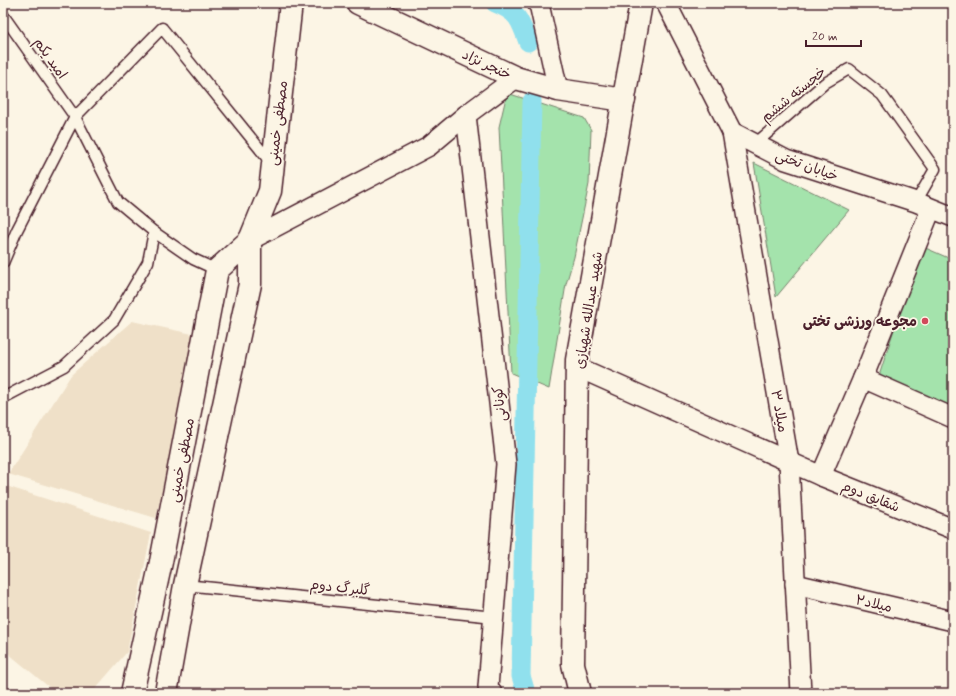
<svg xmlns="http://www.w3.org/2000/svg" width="956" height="696" viewBox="0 0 956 696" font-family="Mynerve,'Playpen Sans Arabic',sans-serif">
  <rect width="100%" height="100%" fill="#fcf5e5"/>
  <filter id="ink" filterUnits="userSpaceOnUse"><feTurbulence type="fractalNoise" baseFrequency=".025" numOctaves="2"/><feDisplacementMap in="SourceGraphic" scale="8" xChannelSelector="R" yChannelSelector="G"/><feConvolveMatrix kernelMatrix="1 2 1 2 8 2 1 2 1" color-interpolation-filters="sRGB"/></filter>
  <g filter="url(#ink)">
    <!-- built -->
    <g fill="#efe0c8">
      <path d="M132 321 197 335 156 518 8 474 71 375Z"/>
      <path d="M3 485 151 533 127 652 95 689 55 692 3 649Z"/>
    </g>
    <!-- green -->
    <g fill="#a4e3ac" stroke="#77816c">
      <path d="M507 93 584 118 591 130 589 184 574 257 566 284 549 389 511 373 499 127Z"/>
      <path d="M754 163 849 210 776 297Z"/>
      <path d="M921 246 953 260V416L877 382Z"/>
    </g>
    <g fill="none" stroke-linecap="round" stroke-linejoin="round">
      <!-- canal -->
      <g stroke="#90e0ed" stroke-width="19">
        <path d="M495 3C518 12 520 20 528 42"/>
        <path d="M526 693 521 676 532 101"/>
      </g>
      <defs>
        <g id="lane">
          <path d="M3 15 75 117 17 230 3 263"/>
          <path d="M755 144 825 83 849 69 882 95 935 169 916 202"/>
          <path d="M217 270 193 259 154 232 118 202 75 117 162 28 272 164"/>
          <path d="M3 398 64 366 114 320 148 262 154 232"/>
          <path d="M185 585 494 617"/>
        </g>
        <g id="street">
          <path d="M537 3 539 4 558 90"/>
          <path d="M666 3 732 132 786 160 916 202 953 217"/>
          <path d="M466 115 506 464 488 687 492 693"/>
          <path d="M732 132 789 462 801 693"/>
          <path d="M250 240 429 146 466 115 516 78"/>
          <path d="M577 367 821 476 953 529"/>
          <path d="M863 378 931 209"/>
          <path d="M821 476 863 378 953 418"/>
          <path d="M795 584 953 621"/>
        </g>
        <g id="secondary">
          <path d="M358 3 516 78 558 90 624 100"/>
          <path d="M132 693 161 562 217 270 250 240"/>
          <path d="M166 693 185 585 250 284V240L270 191 291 3"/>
          <path d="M580 693 573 664 577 360 641 3"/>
        </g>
      </defs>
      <!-- lane casing -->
      <use href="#lane" stroke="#4a1f2b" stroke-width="13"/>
      <!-- street casing -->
      <use href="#street" stroke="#4a1f2b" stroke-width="22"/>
      <!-- secondary casing -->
      <use href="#secondary" stroke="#4a1f2b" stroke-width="25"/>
      <!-- lane -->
      <use href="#lane" stroke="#fcf5e5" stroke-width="10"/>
      <!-- street -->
      <use href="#street" stroke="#fcf5e5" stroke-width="19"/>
      <!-- secondary -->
      <use href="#secondary" stroke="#fcf5e5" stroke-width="22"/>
    </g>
  </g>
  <!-- markers -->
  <circle fill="#d1495b" stroke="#fcf5e5" stroke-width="1.5" cx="925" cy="321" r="4"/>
  <g text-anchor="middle" stroke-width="3.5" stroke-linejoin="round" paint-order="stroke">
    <!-- street labels -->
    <g font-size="14" fill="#4a1f2b" stroke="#fcf5e5">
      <text transform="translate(51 58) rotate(55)" y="5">امید یکم</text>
      <text transform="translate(487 64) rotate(25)" y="5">خنجر نژاد</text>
      <text transform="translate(793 94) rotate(-39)" y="5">خجسته ششم</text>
      <text transform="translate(277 123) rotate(-83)" y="5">مصطفی خمینی</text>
      <text transform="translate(807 165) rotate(20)" y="5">خیابان تختی</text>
      <text transform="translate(588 310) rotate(-81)" y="5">شهید عبدالله شهبازی</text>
      <text transform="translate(499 404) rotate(-97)" y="5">کونانی</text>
      <text transform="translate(780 411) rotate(80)" y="5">میلاد ۳</text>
      <text transform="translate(181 460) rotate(-79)" y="5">مصطفی خمینی</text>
      <text transform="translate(871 496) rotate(22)" y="5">شقایق دوم</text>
      <text transform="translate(340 587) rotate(6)" y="5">گلبرگ دوم</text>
      <text transform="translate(874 603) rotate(13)" y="5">میلاد۲</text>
    </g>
    <!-- poi labels -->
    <g font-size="14" font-weight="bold" fill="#4a1f2b" stroke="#fcf5e5" text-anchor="end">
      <text x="917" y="326">مجوعه ورزشی تختی</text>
    </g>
  </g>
  <!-- margin -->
  <rect width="956" height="696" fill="none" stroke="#fcf5e5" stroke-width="16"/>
  <rect x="8" y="8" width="940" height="680" fill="none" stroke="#4a1f2b" stroke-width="1.5" filter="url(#ink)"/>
  <!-- scale -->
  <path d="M806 40v6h55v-6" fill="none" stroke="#4a1f2b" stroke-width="2"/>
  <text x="812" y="40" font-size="12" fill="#4a1f2b" stroke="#fcf5e5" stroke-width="3" paint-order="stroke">20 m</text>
</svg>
